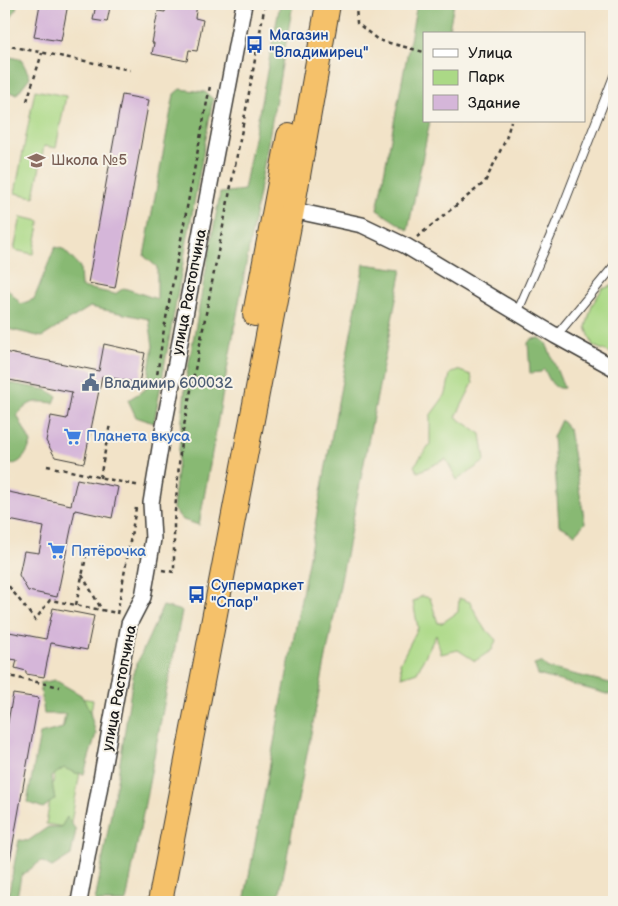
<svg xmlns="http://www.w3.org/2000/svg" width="618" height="906" viewBox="0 0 618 906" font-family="'Balsamiq Sans',sans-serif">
  <rect width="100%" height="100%" fill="#f7f3e8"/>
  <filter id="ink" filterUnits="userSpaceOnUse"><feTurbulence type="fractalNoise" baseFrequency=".02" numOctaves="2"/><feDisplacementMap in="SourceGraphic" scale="10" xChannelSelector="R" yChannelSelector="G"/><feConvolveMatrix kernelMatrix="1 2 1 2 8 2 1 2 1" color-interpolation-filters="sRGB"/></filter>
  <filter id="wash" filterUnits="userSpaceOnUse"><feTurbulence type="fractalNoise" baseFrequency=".0096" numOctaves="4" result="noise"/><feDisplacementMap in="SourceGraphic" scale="20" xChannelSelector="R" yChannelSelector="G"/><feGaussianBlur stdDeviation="1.12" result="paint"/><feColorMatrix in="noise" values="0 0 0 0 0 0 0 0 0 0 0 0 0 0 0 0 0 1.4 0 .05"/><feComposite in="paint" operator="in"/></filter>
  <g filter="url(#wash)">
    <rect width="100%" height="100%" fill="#f2e3c8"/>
    <!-- green -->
    <g fill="#abd986" stroke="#647a51">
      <path d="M35 90 66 96 56 148 44 146 34 197 15 193Z"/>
      <path d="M21 217 40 221 33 254 14 250Z"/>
      <path d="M614 285V354L593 346 586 327 592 305 602 289Z"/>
      <path d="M457 370 471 375 473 383 456 417 481 434 485 461 457 480 446 459 418 472 414 466 430 444V416L446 394 450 374Z"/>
      <path d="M422 596 430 598 438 623H442L458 612 459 598 470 602 482 625 496 640 492 650 475 661 458 650 441 654 436 635 417 672 402 677 400 663 418 628 413 602Z"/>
      <path d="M68 696 93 700 70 828 46 824Z"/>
    </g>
    <!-- forest -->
    <g fill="#88b973" stroke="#526a48">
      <path d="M4 4H17L16 9 4 31Z"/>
      <path d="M280 4H293L199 525 183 520 173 509 186 379 220 193 244 190Z"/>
      <path d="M417 4H454L448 34H424V121H430L408 230 377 210Z"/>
      <path d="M4 56 21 59 30 77 17 94 4 91Z"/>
      <path d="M180 89 205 92 213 99 154 423 136 417 128 400 146 389 153 346 149 319 90 307 42 337 4 328V285L21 304 34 299 55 247 63 249 80 267 81 287 115 294 124 288 157 299V267L144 256 174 94Z"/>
      <path d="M364 264 402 269 278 902H244Z"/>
      <path d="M540 338 546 343 564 388C552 390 549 378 544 369L541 372 530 373 528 343 531 339Z"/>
      <path d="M4 382 47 390 57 396 54 403C32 401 32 400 17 415L31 443C25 457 21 466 4 464Z"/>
      <path d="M561 420 569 429 585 523 575 534 559 525 553 437Z"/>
      <path d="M163 606 182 611 126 902H95L119 769 134 670Z"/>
      <path d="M541 662 548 668 614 684V696L538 675 534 664Z"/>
      <path d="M55 680 81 695 89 709 96 734 84 774 75 773 64 768 51 777 55 799 43 808 27 802 40 734 63 728 67 714H44L40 683Z"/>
      <path d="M67 817 76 830 71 855 52 867 41 861 21 876 16 902H7L19 840 28 841 48 827H61Z"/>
    </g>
    <g id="blocks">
      <!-- building -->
      <g fill="#d5b6d9">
        <path d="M40 4H68L61 41 34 37Z"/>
        <path d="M96 4 110 7 107 22 93 20Z"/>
        <path d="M166 4H197L195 18 203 20 197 51 189 50 187 61 152 54 154 43H152L158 11 165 12Z"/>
        <path d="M122 95 149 100 115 288 88 283Z"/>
        <path d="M104 344 145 353 139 383 102 376 84 463 55 457 46 441 51 416 67 419 72 392 4 379V352L99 371Z"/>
        <path d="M77 479 118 487 112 518 75 510 57 597 28 591 19 575 24 551 39 553 44 527 4 519V491L71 505Z"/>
        <path d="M53 608 94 616 87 650 51 643 44 677 26 674V671L15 668 17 660 4 658V631L46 639Z"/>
        <path d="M13 694 39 698 10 860H4V744Z"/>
      </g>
    </g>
  </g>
  <g filter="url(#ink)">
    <use href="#blocks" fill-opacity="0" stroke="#3c3a36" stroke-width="1"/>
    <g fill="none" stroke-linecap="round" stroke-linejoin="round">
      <defs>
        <g id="service">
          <path d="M517 313 560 214 614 76"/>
          <path d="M556 336 614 266"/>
        </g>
        <g id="minor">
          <path d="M292 210 362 225 406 246 556 336 614 368"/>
          <path d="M79 902 129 624 143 597 153 539 151 503 161 442 244 4"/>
        </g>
        <g id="trunk">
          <path d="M255 314 289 136"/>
          <path d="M160 902 292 210 328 4"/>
        </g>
      </defs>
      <!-- service casing -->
      <use href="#service" stroke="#3c3a36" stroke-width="10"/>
      <!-- minor casing -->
      <use href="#minor" stroke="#3c3a36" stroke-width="18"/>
      <!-- trunk casing -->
      <use href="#trunk" stroke="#3c3a36" stroke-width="26"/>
      <!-- path -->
      <g stroke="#3c3a36" stroke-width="2.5" stroke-dasharray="4 4" stroke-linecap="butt">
        <path d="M356 4 357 23 378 40 424 52"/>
        <path d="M4 45 130 70"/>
        <path d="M27 101 42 53"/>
        <path d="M417 237 485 182 506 139 511 121"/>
        <path d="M156 382 164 329 210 86"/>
        <path d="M47 466 140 486"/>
        <path d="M100 478 110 424"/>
        <path d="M162 570 174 572V523L181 441 247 104 265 4"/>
        <path d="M82 575 102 610"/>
        <path d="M4 580 35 620 50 600 117 613"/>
        <path d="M76 605 86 557"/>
        <path d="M117 614 136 508"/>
        <path d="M4 675 60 687"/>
      </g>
      <!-- service -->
      <use href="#service" stroke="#fff" stroke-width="8"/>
      <!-- minor -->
      <use href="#minor" stroke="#fff" stroke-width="15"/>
      <!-- trunk -->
      <use href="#trunk" stroke="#f5c16b" stroke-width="24"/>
    </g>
  </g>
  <!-- icons -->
  <defs>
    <symbol id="bus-bare" viewBox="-9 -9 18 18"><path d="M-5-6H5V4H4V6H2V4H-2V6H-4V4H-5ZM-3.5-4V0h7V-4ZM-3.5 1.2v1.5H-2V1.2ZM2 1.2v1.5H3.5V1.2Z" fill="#1a4fb4" stroke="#f7f3e8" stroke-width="2.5" paint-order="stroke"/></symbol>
    <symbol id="school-bare" viewBox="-9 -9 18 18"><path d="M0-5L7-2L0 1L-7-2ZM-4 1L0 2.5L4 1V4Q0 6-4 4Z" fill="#8d6e63" stroke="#f7f3e8" stroke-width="2.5" paint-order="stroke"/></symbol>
    <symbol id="civic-bare" viewBox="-9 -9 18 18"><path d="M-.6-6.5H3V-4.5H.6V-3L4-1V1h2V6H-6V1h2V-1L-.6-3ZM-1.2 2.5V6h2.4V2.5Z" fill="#5c6f8a" stroke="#f7f3e8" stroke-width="2.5" paint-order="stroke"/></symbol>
    <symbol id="supermarket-bare" viewBox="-9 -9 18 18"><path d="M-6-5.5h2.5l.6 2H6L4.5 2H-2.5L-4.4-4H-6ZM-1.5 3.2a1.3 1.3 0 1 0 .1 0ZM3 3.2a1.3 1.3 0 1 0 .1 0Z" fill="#3f7fe0" stroke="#f7f3e8" stroke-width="2.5" paint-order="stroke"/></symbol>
  </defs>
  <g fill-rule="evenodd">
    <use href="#bus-bare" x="242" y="32" width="25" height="25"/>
    <use href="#school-bare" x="24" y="148" width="25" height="25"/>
    <use href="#civic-bare" x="78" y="370" width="25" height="25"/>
    <use href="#supermarket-bare" x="60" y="424" width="25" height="25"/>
    <use href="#supermarket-bare" x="44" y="538" width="25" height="25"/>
    <use href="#bus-bare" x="184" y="582" width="25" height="25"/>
  </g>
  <g text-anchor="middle" stroke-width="4" stroke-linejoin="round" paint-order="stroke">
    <!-- transit labels -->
    <g font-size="15" fill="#164399" stroke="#f7f3e8" text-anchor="start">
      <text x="269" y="40">Магазин<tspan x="269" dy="17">"Владимирец"</tspan></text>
      <text x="211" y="590">Супермаркет<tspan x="211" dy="17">"Спар"</tspan></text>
    </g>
    <!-- education labels -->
    <g font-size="15" fill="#785e54" stroke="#f7f3e8" text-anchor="start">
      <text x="51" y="165">Школа №5</text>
    </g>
    <!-- street labels -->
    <g font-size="15" fill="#1c1c1c" stroke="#f7f3e8">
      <text transform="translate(189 292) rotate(-79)" y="5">улица Растопчина</text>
      <text transform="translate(119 688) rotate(-79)" y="5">улица Растопчина</text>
    </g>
    <!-- service labels -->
    <g font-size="15" fill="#4e5e75" stroke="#f7f3e8" text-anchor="start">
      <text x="104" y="388">Владимир 600032</text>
    </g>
    <!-- shop labels -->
    <g font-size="15" fill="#366cbe" stroke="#f7f3e8" text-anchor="start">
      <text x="86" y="441">Планета вкуса</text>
      <text x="71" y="556">Пятёрочка</text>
    </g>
  </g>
  <!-- margin -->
  <rect width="618" height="906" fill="none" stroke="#f7f3e8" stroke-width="20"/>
  <!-- legend -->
  <rect x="423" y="32" width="162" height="90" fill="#f7f3e8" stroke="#9f9d96"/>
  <rect x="433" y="49" width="25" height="8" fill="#ffffff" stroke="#9f9d96"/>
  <text x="468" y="58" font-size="15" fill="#1c1c1c">Улица</text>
  <rect x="433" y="70" width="25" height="15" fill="#abd986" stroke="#9f9d96"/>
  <text x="468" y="82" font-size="15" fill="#1c1c1c">Парк</text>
  <rect x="433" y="95" width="25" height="15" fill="#d5b6d9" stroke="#9f9d96"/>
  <text x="468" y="108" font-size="15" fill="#1c1c1c">Здание</text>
</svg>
